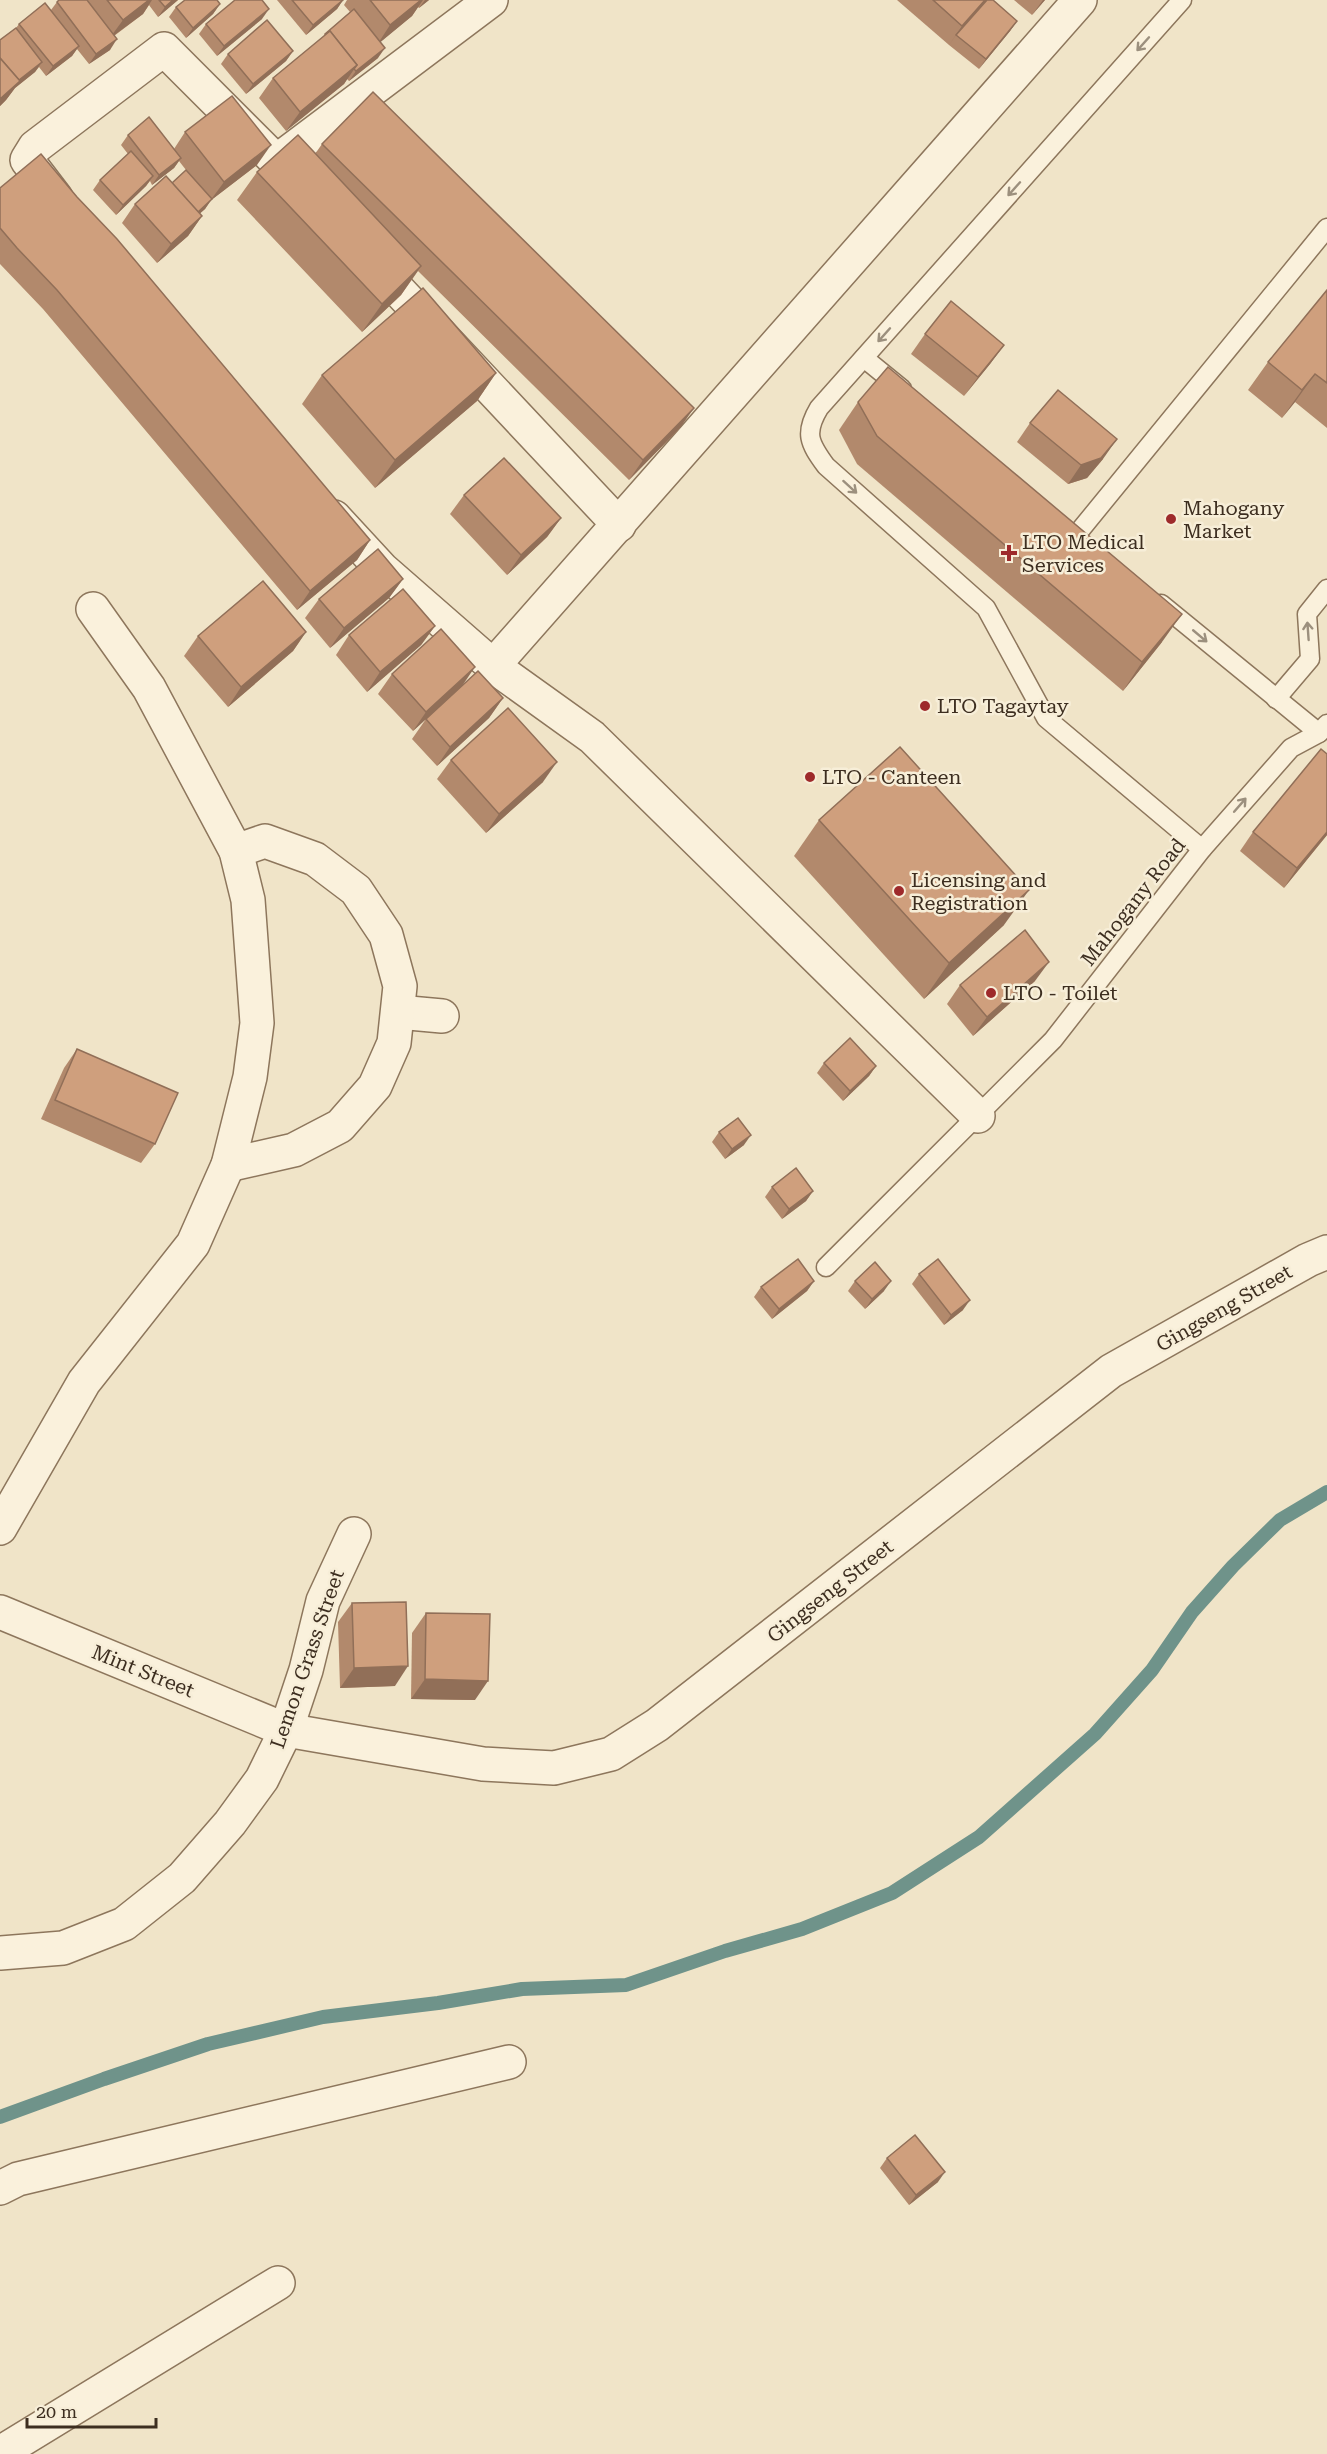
<svg xmlns="http://www.w3.org/2000/svg" width="1327" height="2454" viewBox="0 0 1327 2454" font-family="'Roboto Serif',serif">
  <rect width="100%" height="100%" fill="#f0e4c8"/>
  <g fill="none" stroke-linecap="round" stroke-linejoin="round">
    <!-- stream -->
    <path stroke="#6f938a" stroke-width="14" d="M0 2117 104 2079 208 2044 323 2017 438 2003 522 1989 626 1985 725 1951 802 1929 892 1893 979 1837 1095 1734 1152 1670 1192 1612 1233 1566 1280 1520 1327 1492"/>
    <defs>
      <g id="lane">
        <path d="M1182 0 819 408C804 433 809 443 826 466L986 608 1046 718 1202 849"/>
        <path d="M864 358 902 389"/>
        <path d="M1077 534 1327 228"/>
        <path d="M1161 604 1319 733"/>
        <path d="M1276 699 1310 659 1307 614 1327 589"/>
        <path d="M826 1267 1053 1040 1202 849 1291 748 1319 733 1327 724"/>
      </g>
      <g id="street">
        <path d="M277 161 491 0"/>
        <path d="M56 198 27 160 35 147 164 49 305 190"/>
        <path d="M371 261 619 525"/>
        <path d="M334 517 382 569 493 666 592 737 978 1116"/>
        <path d="M493 666 1080 0"/>
        <path d="M398 1012 442 1016"/>
        <path d="M228 1165 294 1150 340 1126 375 1086 394 1043 400 986 386 935 356 890 315 859 265 841 236 851"/>
        <path d="M0 1528 84 1382 193 1244 228 1165 250 1077 257 1023 248 900 236 851 149 688 93 609"/>
        <path d="M0 1612 286 1730 483 1764 554 1768 611 1754 657 1725 1111 1371 1308 1260 1327 1252"/>
        <path d="M0 1953 63 1948 124 1924 182 1878 230 1823 262 1779 286 1730 306 1670 323 1601 354 1534"/>
        <path d="M0 2188 18 2179 509 2062"/>
        <path d="M0 2453 278 2283"/>
      </g>
    </defs>
    <!-- lane casing -->
    <use href="#lane" stroke="#8d765c" stroke-width="21"/>
    <!-- street casing -->
    <use href="#street" stroke="#8d765c" stroke-width="36"/>
    <!-- lane -->
    <use href="#lane" stroke="#faf1dc" stroke-width="18"/>
    <!-- street -->
    <use href="#street" stroke="#faf1dc" stroke-width="33"/>
  </g>
  <!-- wall -->
  <g fill="#b2896c">
    <path d="M59 0H178L158 17 149 5 143 14 114 36 110 50 89 64 77 49 72 56 46 76 39 67 35 72 15 88 6 100 0 106V40L16 28 19 24 51 10 57 2Z"/>
    <path d="M277 0H343L337 9 306 35Z"/>
    <path d="M347 0H429L419 8 418 7 412 16 380 42 378 58 349 81 347 79 344 84 286 131 259 98 273 78 323 37 325 34 350 12 344 5Z"/>
    <path d="M897 0H993L1017 21 1010 31 979 69 949 45Z"/>
    <path d="M1014 0H1045L1032 15Z"/>
    <path d="M220 4 213 14 186 38 169 17 176 7Z"/>
    <path d="M262 19 217 56 199 34 206 24Z"/>
    <path d="M293 51 286 61 246 94 221 64 228 54Z"/>
    <path d="M185 132 257 165 210 201 205 209 199 214 202 216 188 236 157 263 122 223 135 204 172 183 186 170 179 161 174 168 152 185 150 181 146 186 116 215 93 190 100 180 128 154 121 145 128 135 174 149Z"/>
    <path d="M322 144 680 428 629 480 418 271 401 295 362 332 237 200 257 172 315 154Z"/>
    <path d="M0 188 77 197 370 540 357 560 297 610 43 309 0 264Z"/>
    <path d="M1327 290V428L1295 402 1282 418 1248 390 1268 362Z"/>
    <path d="M925 334 1004 345 990 364 964 396 911 354Z"/>
    <path d="M496 373 477 401 375 488 302 404 322 375Z"/>
    <path d="M858 402 1162 642 1123 691 857 464 839 430Z"/>
    <path d="M1030 423 1103 459 1087 478 1068 484 1017 442Z"/>
    <path d="M464 495 561 518 547 537 507 575 450 514Z"/>
    <path d="M403 579 389 598 330 648 305 618 319 599Z"/>
    <path d="M435 626 421 645 367 692 336 655 349 635Z"/>
    <path d="M306 632 293 651 228 707 184 656 198 636Z"/>
    <path d="M392 674 462 686 503 698 489 718 437 766 412 739 426 719 438 708 413 731 378 694Z"/>
    <path d="M1327 754V835L1284 888 1240 851 1253 832Z"/>
    <path d="M451 760 543 782 486 833 437 779Z"/>
    <path d="M819 820 1004 925 924 999 794 856Z"/>
    <path d="M1035 981 973 1036 947 1004 960 985Z"/>
    <path d="M77 1049 155 1144 141 1163 41 1119 64 1068Z"/>
    <path d="M824 1063 876 1066 869 1076 843 1101 817 1073Z"/>
    <path d="M719 1132 744 1145 725 1159 712 1142Z"/>
    <path d="M772 1187 813 1191 806 1201 782 1219 765 1197Z"/>
    <path d="M919 1274 963 1310 944 1325 912 1284Z"/>
    <path d="M814 1281 807 1291 772 1319 754 1297 761 1287Z"/>
    <path d="M855 1281 884 1291 865 1309 848 1291Z"/>
    <path d="M352 1603 395 1686 340 1688 338 1622Z"/>
    <path d="M426 1613 475 1700 411 1699 412 1633Z"/>
    <path d="M887 2158 938 2182 909 2205 880 2168Z"/>
  </g>
  <!-- shaded-wall -->
  <g fill="#916f58">
    <path d="M149 0H152L143 14 109 39 123 20Z"/>
    <path d="M173 0H178L158 17 165 7Z"/>
    <path d="M343 0 337 9 306 35 313 25Z"/>
    <path d="M421 0H423L412 16 377 45 390 25Z"/>
    <path d="M425 0H429L419 8Z"/>
    <path d="M985 0H987L956 35 949 45 962 26Z"/>
    <path d="M1043 0H1045L1032 15Z"/>
    <path d="M220 4 213 14 186 38 193 28Z"/>
    <path d="M269 9 262 19 217 56 224 46Z"/>
    <path d="M1017 21 1010 31 979 69 986 59Z"/>
    <path d="M117 39 110 50 89 64 96 54Z"/>
    <path d="M79 46 72 56 46 76 53 66Z"/>
    <path d="M385 48 378 58 349 81 356 71Z"/>
    <path d="M293 51 286 61 246 94 253 84Z"/>
    <path d="M42 62 35 72 15 88 6 100 0 106V99L14 84Z"/>
    <path d="M357 65 344 84 286 131 300 112Z"/>
    <path d="M271 145 257 165 210 201 224 182Z"/>
    <path d="M181 158 174 168 152 185 159 175Z"/>
    <path d="M153 176 146 186 116 215 123 205Z"/>
    <path d="M212 199 205 209 188 224 195 214Z"/>
    <path d="M202 216 188 236 157 263 171 244Z"/>
    <path d="M421 266 401 295 362 332 382 304Z"/>
    <path d="M1004 345 990 364 964 396 978 377Z"/>
    <path d="M496 373 477 401 375 488 395 460Z"/>
    <path d="M1315 374 1295 402 1282 418 1302 390Z"/>
    <path d="M694 408 680 428 629 480 643 460Z"/>
    <path d="M1117 439 1103 459 1087 478 1068 484 1081 465Z"/>
    <path d="M561 518 547 537 507 575 521 555Z"/>
    <path d="M370 540 357 560 297 610 310 591Z"/>
    <path d="M403 579 389 598 330 648 344 628Z"/>
    <path d="M1182 614 1162 642 1123 691 1142 662Z"/>
    <path d="M435 626 421 645 367 692 380 672Z"/>
    <path d="M306 632 293 651 228 707 241 687Z"/>
    <path d="M475 667 462 686 413 731 426 712Z"/>
    <path d="M503 698 489 718 437 766 450 747Z"/>
    <path d="M557 762 543 782 486 833 499 814Z"/>
    <path d="M1327 832V835L1284 888 1297 868Z"/>
    <path d="M1029 890 1004 925 924 999 949 963Z"/>
    <path d="M1049 962 1035 981 973 1036 987 1017Z"/>
    <path d="M876 1066 869 1076 843 1101 850 1091Z"/>
    <path d="M751 1135 744 1145 725 1159 732 1149Z"/>
    <path d="M813 1191 806 1201 782 1219 789 1209Z"/>
    <path d="M814 1281 807 1291 772 1319 779 1309Z"/>
    <path d="M891 1281 884 1291 865 1309 872 1299Z"/>
    <path d="M970 1300 963 1310 944 1325 951 1315Z"/>
    <path d="M408 1666 395 1686 340 1688 354 1668Z"/>
    <path d="M425 1679 488 1681 475 1700 411 1699Z"/>
    <path d="M945 2172 938 2182 909 2205 916 2195Z"/>
  </g>
  <!-- building -->
  <g fill="#cf9f7d" stroke="#916f58" stroke-width="1.5">
    <path d="M59 0H87L117 39 96 54 57 2Z"/>
    <path d="M107 0H149L123 20Z"/>
    <path d="M159 0H173L165 7Z"/>
    <path d="M185 0H217L220 4 193 28 176 7Z"/>
    <path d="M235 0H262L269 9 224 46 206 24Z"/>
    <path d="M292 0H343L313 25Z"/>
    <path d="M370 0H421L390 25Z"/>
    <path d="M933 0H985L962 26Z"/>
    <path d="M987 0H993L1017 21 986 59 956 35Z"/>
    <path d="M45 3 79 46 53 66 19 24Z"/>
    <path d="M354 9 385 48 356 71 354 69 357 65 330 31 326 35 325 34Z"/>
    <path d="M267 20 293 51 253 84 228 54Z"/>
    <path d="M16 28 42 62 19 80 0 58V40Z"/>
    <path d="M330 31 357 65 300 112 273 78Z"/>
    <path d="M0 58 20 81 0 99Z"/>
    <path d="M373 92 694 408 643 460 322 144Z"/>
    <path d="M232 96 271 145 224 182 185 132Z"/>
    <path d="M149 117 181 158 159 175 128 135Z"/>
    <path d="M298 135 421 266 382 304 257 172Z"/>
    <path d="M131 151 153 176 123 205 100 180Z"/>
    <path d="M41 154 77 197 117 239 370 540 310 591 57 290 17 248 0 228V188Z"/>
    <path d="M186 170 212 199 198 212 172 183Z"/>
    <path d="M166 176 202 216 171 244 135 204Z"/>
    <path d="M423 288 496 373 395 460 322 375Z"/>
    <path d="M1327 290V383L1315 374 1302 390 1268 362Z"/>
    <path d="M951 301 1004 345 978 377 925 334Z"/>
    <path d="M888 367 1182 614 1142 662 877 436 858 402Z"/>
    <path d="M1058 390 1117 439 1101 458 1081 465 1030 423Z"/>
    <path d="M504 458 561 518 521 555 464 495Z"/>
    <path d="M378 549 403 579 344 628 319 599Z"/>
    <path d="M263 581 306 632 241 687 198 636Z"/>
    <path d="M403 589 435 626 380 672 349 635Z"/>
    <path d="M441 629 475 667 426 712 392 674Z"/>
    <path d="M478 671 503 698 450 747 426 719Z"/>
    <path d="M508 708 557 762 499 814 451 760Z"/>
    <path d="M900 747 1029 890 949 963 819 820Z"/>
    <path d="M1321 749 1327 754V832L1297 868 1253 832Z"/>
    <path d="M1025 930 1049 962 987 1017 960 985Z"/>
    <path d="M850 1038 876 1066 850 1091 824 1063Z"/>
    <path d="M77 1049 178 1093 155 1144 55 1100Z"/>
    <path d="M738 1118 751 1135 732 1149 719 1132Z"/>
    <path d="M796 1168 813 1191 789 1209 772 1187Z"/>
    <path d="M798 1259 814 1281 779 1309 761 1287Z"/>
    <path d="M938 1259 970 1300 951 1315 919 1274Z"/>
    <path d="M875 1262 891 1281 872 1299 855 1281Z"/>
    <path d="M406 1602 408 1666 354 1668 352 1603Z"/>
    <path d="M426 1613 490 1614 488 1681 425 1679Z"/>
    <path d="M915 2135 945 2172 916 2195 887 2158Z"/>
  </g>
  <!-- one-way arrows -->
  <defs><path id="oneway-shaft" d="M-6 0H5M1.5-3L5.5 0L1.5 3" fill="none" stroke-width="1.6" stroke-linecap="round" stroke-linejoin="round" transform="scale(1.5)"/></defs>
  <g stroke="#9c907e">
    <use href="#oneway-shaft" transform="translate(1143 44) rotate(132)"/>
    <use href="#oneway-shaft" transform="translate(1014 189) rotate(132)"/>
    <use href="#oneway-shaft" transform="translate(884 335) rotate(132)"/>
    <use href="#oneway-shaft" transform="translate(850 487) rotate(42)"/>
    <use href="#oneway-shaft" transform="translate(1308 631) rotate(-94)"/>
    <use href="#oneway-shaft" transform="translate(1200 636) rotate(40)"/>
    <use href="#oneway-shaft" transform="translate(1240 805) rotate(-49)"/>
  </g>
  <!-- markers -->
  <g fill="#9e2a2b" stroke="#f7eed8" stroke-width="2">
    <circle cx="1171" cy="519" r="6"/>
    <path d="M1006 544h6v6h6v6h-6v6h-6v-6h-6v-6h6z"/>
    <circle cx="925" cy="706" r="6"/>
    <circle cx="810" cy="777" r="6"/>
    <circle cx="899" cy="891" r="6"/>
    <circle cx="991" cy="993" r="6"/>
  </g>
  <g text-anchor="middle" stroke-width="5" stroke-linejoin="round" paint-order="stroke">
    <!-- poi labels -->
    <g font-size="20" fill="#3d2e20" stroke="#f7eed8" text-anchor="start">
      <text x="1183" y="515">Mahogany<tspan x="1183" dy="23">Market</tspan></text>
      <text x="1022" y="549">LTO Medical<tspan x="1022" dy="23">Services</tspan></text>
      <text x="937" y="713">LTO Tagaytay</text>
      <text x="822" y="784">LTO - Canteen</text>
      <text x="911" y="887">Licensing and<tspan x="911" dy="23">Registration</tspan></text>
      <text x="1003" y="1000">LTO - Toilet</text>
    </g>
    <!-- street labels -->
    <g font-size="20" fill="#3d2e20" stroke="#f7eed8">
      <text transform="translate(1133 902) rotate(-52)" y="7">Mahogany Road</text>
      <text transform="translate(1224 1308) rotate(-30)" y="7">Gingseng Street</text>
      <text transform="translate(830 1591) rotate(-38)" y="7">Gingseng Street</text>
      <text transform="translate(307 1659) rotate(-71)" y="7">Lemon Grass Street</text>
      <text transform="translate(143 1671) rotate(22)" y="7">Mint Street</text>
    </g>
  </g>
  <!-- scale -->
  <path d="M27 2418v9h129v-9" fill="none" stroke="#3d2e20" stroke-width="3"/>
  <text x="36" y="2418" font-size="18" fill="#3d2e20" stroke="#f7eed8" stroke-width="4.5" paint-order="stroke">20 m</text>
</svg>
